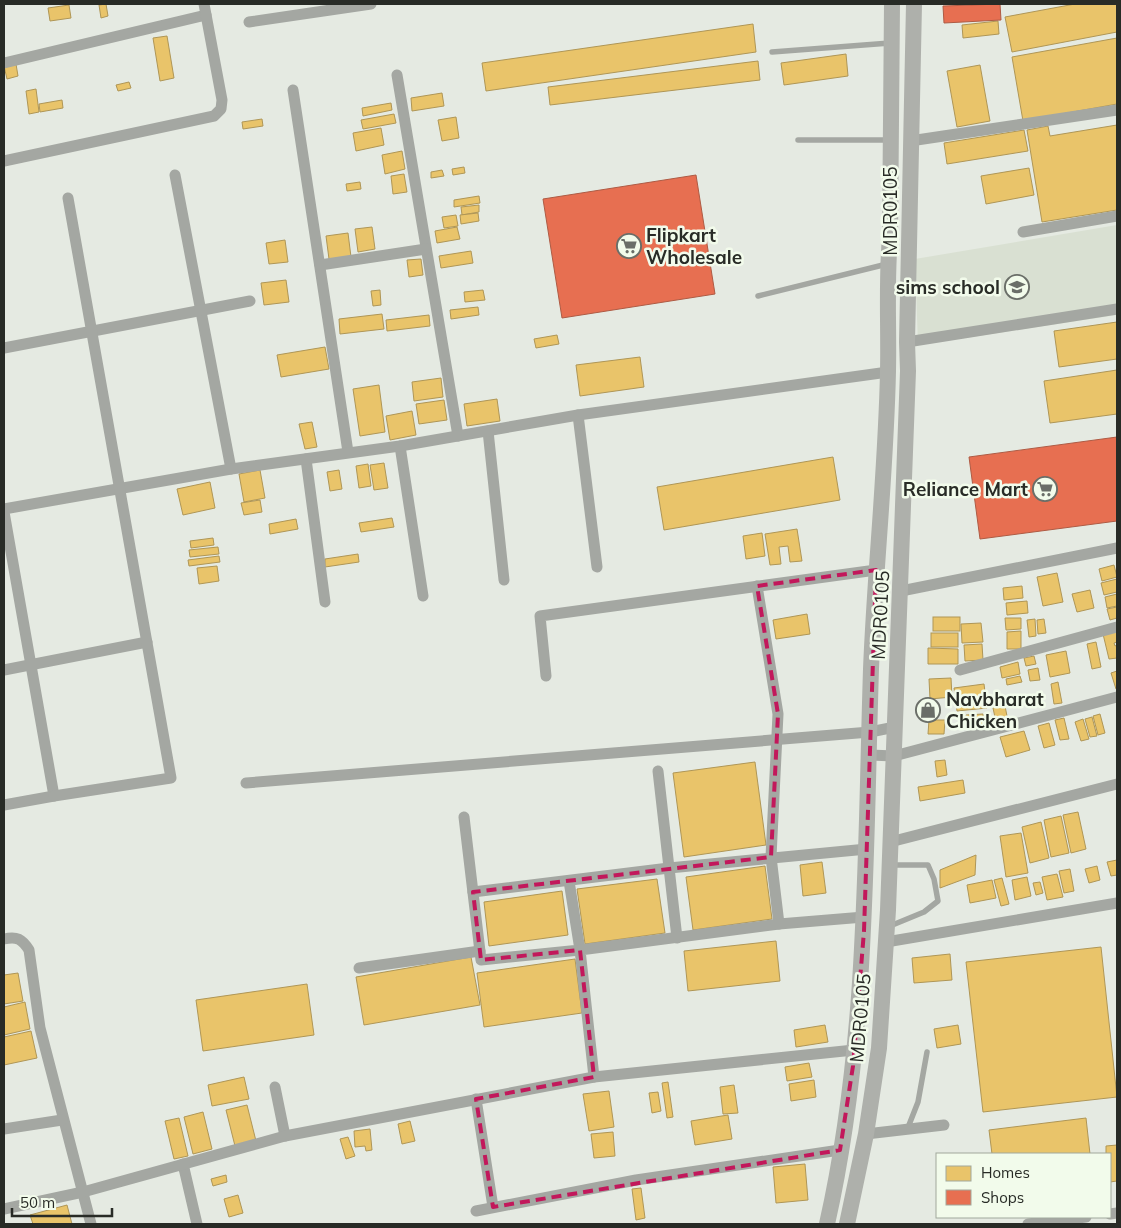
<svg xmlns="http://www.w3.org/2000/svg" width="1121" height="1228" viewBox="0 0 1121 1228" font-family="Mulish,sans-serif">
  <rect width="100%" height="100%" fill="#e5eae2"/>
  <!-- built -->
  <path fill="#d9e0d2" d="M1117 225V315L918 345 915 259Z"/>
  <!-- homes -->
  <g fill="#e9c46a" stroke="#af9656">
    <path d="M106 4 108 16 101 18 99 5Z"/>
    <path d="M1075 4H1117V32L1012 52 1005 17Z"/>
    <path d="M69 5 71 18 50 21 48 8Z"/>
    <path d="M998 21 999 34 963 38 962 25Z"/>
    <path d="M753 24 756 52 486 91 482 63Z"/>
    <path d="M167 36 174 78 160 81 153 38Z"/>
    <path d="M1117 38V104L1023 121 1012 57Z"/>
    <path d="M846 54 848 76 784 85 781 63Z"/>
    <path d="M758 61 760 80 550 105 548 87Z"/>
    <path d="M16 64 18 76 7 79 4 66Z"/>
    <path d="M980 65 990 121 957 127 947 71Z"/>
    <path d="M129 82 131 88 118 91 116 85Z"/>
    <path d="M36 89 39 112 29 114 26 91Z"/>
    <path d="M442 93 444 106 412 111 411 98Z"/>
    <path d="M62 100 63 108 40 112 39 104Z"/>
    <path d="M391 103 392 110 363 116 362 108Z"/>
    <path d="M394 114 396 123 363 129 361 120Z"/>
    <path d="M456 117 459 138 442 141 438 120Z"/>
    <path d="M262 119 263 126 243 129 242 122Z"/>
    <path d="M1117 125V210L1042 222 1027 130 1048 126 1050 136Z"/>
    <path d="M381 128 384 145 356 151 353 133Z"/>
    <path d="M1024 130 1028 151 947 164 944 143Z"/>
    <path d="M402 151 405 169 385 174 382 155Z"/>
    <path d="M464 167 465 173 453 175 452 169Z"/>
    <path d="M1029 168 1034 195 986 204 981 176Z"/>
    <path d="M442 170 444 176 431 178V172Z"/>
    <path d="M404 174 407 192 393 194 391 176Z"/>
    <path d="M360 182 361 189 347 191 346 184Z"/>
    <path d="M479 196 480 203 454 207V200Z"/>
    <path d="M479 205V212L462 215 461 207Z"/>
    <path d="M478 213 479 221 461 224 460 215Z"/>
    <path d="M456 215 458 226 444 228 442 217Z"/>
    <path d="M372 227 375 249 358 252 355 229Z"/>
    <path d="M457 227 460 239 437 243 435 231Z"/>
    <path d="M348 233 351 257 329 259 326 236Z"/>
    <path d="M285 240 288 262 269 264 266 243Z"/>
    <path d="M471 251 473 263 441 268 439 256Z"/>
    <path d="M421 259 423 275 409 277 407 260Z"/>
    <path d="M286 280 289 302 264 305 261 283Z"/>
    <path d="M380 290 381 305 373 306 371 291Z"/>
    <path d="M483 290 485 300 465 302 464 292Z"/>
    <path d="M478 307 479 315 451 319 450 310Z"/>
    <path d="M382 314 384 329 340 334 339 319Z"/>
    <path d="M429 315 430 326 387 331 386 320Z"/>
    <path d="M1117 322V359L1059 367 1054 331Z"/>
    <path d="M557 335 559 344 536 348 534 339Z"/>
    <path d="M325 347 329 369 281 377 277 355Z"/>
    <path d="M640 357 644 387 580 396 576 365Z"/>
    <path d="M1117 370V414L1050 423 1044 381Z"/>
    <path d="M441 378 443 397 414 401 412 382Z"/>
    <path d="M379 385 385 432 360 436 353 389Z"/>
    <path d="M497 399 500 421 467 426 464 404Z"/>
    <path d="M444 400 447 420 419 424 416 404Z"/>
    <path d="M412 411 416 435 390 440 386 416Z"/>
    <path d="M312 422 317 447 305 449 299 424Z"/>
    <path d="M833 457 840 500 664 530 657 487Z"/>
    <path d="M384 463 388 488 374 490 370 465Z"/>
    <path d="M368 464 371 486 359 488 356 466Z"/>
    <path d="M260 470 265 498 244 502 239 474Z"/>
    <path d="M339 470 342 489 330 491 327 472Z"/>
    <path d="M210 482 215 508 183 515 177 489Z"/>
    <path d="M260 500 262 512 244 515 241 503Z"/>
    <path d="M392 518 394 527 361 532 359 523Z"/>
    <path d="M296 519 298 529 270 534 269 524Z"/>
    <path d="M797 529 802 561 790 562 788 546 779 547 781 564 770 565 765 534Z"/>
    <path d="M762 533 765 556 746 559 743 536Z"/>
    <path d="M213 538 214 545 191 548 190 541Z"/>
    <path d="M218 547 219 554 190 557 189 550Z"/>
    <path d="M358 554 359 562 325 567V559Z"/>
    <path d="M219 556 220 562 189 566 188 560Z"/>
    <path d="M1114 565 1117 577 1102 581 1099 569Z"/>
    <path d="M217 566 219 581 199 584 197 568Z"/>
    <path d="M1057 573 1063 602 1043 606 1037 577Z"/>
    <path d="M1117 579V592L1104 595 1101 583Z"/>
    <path d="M1022 586 1023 598 1004 600 1003 588Z"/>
    <path d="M1090 590 1094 608 1077 612 1072 594Z"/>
    <path d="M1117 594V606L1107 608 1105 597Z"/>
    <path d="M1027 601 1028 613 1007 615 1006 603Z"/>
    <path d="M1117 607V618L1110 620 1107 609Z"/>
    <path d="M807 614 810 634 776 639 773 620Z"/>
    <rect x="933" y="617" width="27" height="14"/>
    <path d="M1005 618H1021V629L1006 630Z"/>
    <path d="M1035 619 1036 636 1029 637 1027 620Z"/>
    <path d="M1044 619 1046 633 1038 634 1037 620Z"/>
    <path d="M981 623 983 642 962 643 961 624Z"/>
    <path d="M1021 631V649H1007V632Z"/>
    <path d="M1117 631V642L1114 643 1115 646 1117 645V658L1109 659 1103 634Z"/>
    <rect x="931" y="633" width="27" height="14"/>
    <path d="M1096 642 1101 667 1092 669 1087 644Z"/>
    <path d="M982 644 983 660 965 661 964 645Z"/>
    <path d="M928 648 958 649V664H928Z"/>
    <path d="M1066 651 1070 673 1050 677 1046 655Z"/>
    <path d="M1034 656 1036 664 1026 666 1024 658Z"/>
    <path d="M1018 662 1020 674 1002 678 1000 667Z"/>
    <path d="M1038 668 1040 680 1030 681 1028 670Z"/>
    <path d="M1117 671V689H1116L1111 673Z"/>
    <path d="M1020 676 1022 682 1007 685 1006 679Z"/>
    <path d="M951 678 952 697 930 699 929 679Z"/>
    <path d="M1058 682 1062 703 1054 704 1051 684Z"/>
    <path d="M984 684 987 708 957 711 954 688Z"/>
    <path d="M1005 706 1008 721 996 722 993 708Z"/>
    <path d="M983 714 984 727 967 729 966 715Z"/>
    <path d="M1100 714 1105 733 1098 735 1093 716Z"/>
    <path d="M1092 717 1097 736 1090 737 1085 719Z"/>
    <path d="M1064 718 1069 739 1060 740 1055 720Z"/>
    <path d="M1083 719 1089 739 1081 741 1075 722Z"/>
    <path d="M929 720H945L944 734H928Z"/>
    <path d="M1049 723 1055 745 1044 748 1038 726Z"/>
    <path d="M1024 731 1030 750 1006 757 1000 737Z"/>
    <path d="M945 760 947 775 937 777 935 761Z"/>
    <path d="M755 762 766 845 684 857 673 773Z"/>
    <path d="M963 780 965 793 920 801 918 787Z"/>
    <path d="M1078 812 1086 849 1071 853 1063 815Z"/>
    <path d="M1061 816 1069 853 1051 857 1044 820Z"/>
    <path d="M1041 822 1049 858 1030 863 1022 827Z"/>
    <path d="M1021 833 1028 873 1006 877 1000 836Z"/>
    <path d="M976 855 975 875 940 888V870Z"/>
    <path d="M1117 860V875L1111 876 1107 862Z"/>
    <path d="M822 862 826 893 803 896 800 865Z"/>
    <path d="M765 866 772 919 693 930 686 877Z"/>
    <path d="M1097 866 1100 880 1089 883 1085 869Z"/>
    <path d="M1070 869 1074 891 1064 893 1059 871Z"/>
    <path d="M1057 874 1063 897 1047 900 1042 877Z"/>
    <path d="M1027 877 1031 896 1015 900 1012 880Z"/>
    <path d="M1002 878 1009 904 1001 906 994 880Z"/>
    <path d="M657 879 665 933 585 944 577 889Z"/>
    <path d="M992 880 996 898 970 903 967 885Z"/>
    <path d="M1040 882 1043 893 1036 895 1033 883Z"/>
    <path d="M562 891 568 935 489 946 484 902Z"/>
    <path d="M776 941 780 981 688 991 684 951Z"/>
    <path d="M1101 947 1117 1097 983 1112 966 962Z"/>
    <path d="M950 954 952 980 914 983 912 958Z"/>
    <path d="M471 957 480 1005 364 1025 356 977Z"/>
    <path d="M575 959 582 1013 484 1027 477 973Z"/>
    <path d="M18 973 23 1001 4 1004V975Z"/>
    <path d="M307 984 314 1035 203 1051 196 1000Z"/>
    <path d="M25 1002 30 1029 4 1035V1007Z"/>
    <path d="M825 1025 828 1042 796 1047 794 1030Z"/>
    <path d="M958 1025 961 1044 937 1048 934 1029Z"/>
    <path d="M31 1031 37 1058 4 1065V1037Z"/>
    <path d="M809 1063 812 1077 787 1081 785 1067Z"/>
    <path d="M244 1077 249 1099 212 1106 208 1085Z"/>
    <path d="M814 1080 816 1097 791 1101 789 1084Z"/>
    <path d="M668 1082 673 1117 667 1118 662 1083Z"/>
    <path d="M734 1085 738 1113 723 1114 720 1087Z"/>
    <path d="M609 1091 614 1127 589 1131 583 1094Z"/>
    <path d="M658 1092 661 1111 652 1113 649 1093Z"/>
    <path d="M247 1105 256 1141 235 1146 226 1110Z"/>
    <path d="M203 1112 212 1149 193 1154 184 1117Z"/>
    <path d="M728 1115 732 1139 695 1145 691 1121Z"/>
    <path d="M179 1118 188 1156 174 1159 165 1121Z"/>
    <path d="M1086 1118 1090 1154H992L989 1130Z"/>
    <path d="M410 1121 415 1141 402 1144 398 1124Z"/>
    <path d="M370 1129 372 1150 366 1151 365 1146 355 1147 354 1131Z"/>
    <path d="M613 1132 615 1156 594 1158 591 1134Z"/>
    <path d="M348 1137 355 1156 346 1159 340 1139Z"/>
    <path d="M1117 1145V1181L1110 1182V1154H1106V1146Z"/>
    <path d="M805 1164 808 1200 776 1203 773 1167Z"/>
    <path d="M226 1175 227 1182 213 1186 211 1179Z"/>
    <path d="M641 1188 645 1218 636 1220 632 1189Z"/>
    <path d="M238 1195 243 1213 229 1217 224 1199Z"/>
    <path d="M67 1205 72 1224H33L30 1215Z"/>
  </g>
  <!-- shops -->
  <g fill="#e76f51" stroke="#ae5b44">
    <path d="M1000 4 1001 20 944 23 943 6Z"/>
    <path d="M696 175 715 294 562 318 543 199Z"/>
    <path d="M1117 437V521L980 539 969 457Z"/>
  </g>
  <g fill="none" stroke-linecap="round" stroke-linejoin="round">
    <!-- lane -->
    <g stroke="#a4a7a2" stroke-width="5.5">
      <path d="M772 52 890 43"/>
      <path d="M798 140H888"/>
      <path d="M758 296 887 264"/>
      <path d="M890 926 924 912 938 901 934 879 928 865H892"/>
      <path d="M907 1130 918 1102 927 1052"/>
    </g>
    <!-- street -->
    <g stroke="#a4a7a2" stroke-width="11">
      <path d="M249 22 371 4"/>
      <path d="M4 63 206 15"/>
      <path d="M397 75 458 436"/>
      <path d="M293 90 348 452"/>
      <path d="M910 141 1117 110"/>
      <path d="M4 161 214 116 221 109 222 100 204 4"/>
      <path d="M175 175 231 469"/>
      <path d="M1023 232 1117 216"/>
      <path d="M320 265 426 249"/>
      <path d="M907 342 1117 309"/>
      <path d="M4 348 250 301"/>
      <path d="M578 415 597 567"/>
      <path d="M488 431 504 580"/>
      <path d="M400 446 423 596"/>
      <path d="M306 459 325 602"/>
      <path d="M4 509 231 469 400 446 578 415 888 372"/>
      <path d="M4 512 54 796 4 805"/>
      <path d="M757 586 778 714 771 857 779 924"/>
      <path d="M901 591 1117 548"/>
      <path d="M4 670 147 642"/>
      <path d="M960 670 1117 627"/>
      <path d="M546 676 540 616 876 570"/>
      <path d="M870 755 894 756 1117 697"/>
      <path d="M658 771 677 938"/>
      <path d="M246 783 870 732 895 727"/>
      <path d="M54 796 171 778 68 198"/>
      <path d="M464 817 481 960 580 950 569 881"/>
      <path d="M890 842 1117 784"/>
      <path d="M473 892 669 868 867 849"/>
      <path d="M4 939C17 936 22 939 29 950L40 1028 91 1224"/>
      <path d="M886 942 1117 903"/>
      <path d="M359 968 480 951"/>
      <path d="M594 1077 580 950 779 924 864 917"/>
      <path d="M275 1087 285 1136"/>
      <path d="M476 1099 493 1207"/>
      <path d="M4 1129 62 1120"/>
      <path d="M866 1134 944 1125"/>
      <path d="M183 1164 197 1224"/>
      <path d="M4 1209 83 1192 285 1136 594 1077 854 1050"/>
      <path d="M476 1211 636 1180 840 1150"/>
      <path d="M1110 1214 1117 1213"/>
      <path d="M1028 1224 1086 1217"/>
    </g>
    <!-- secondary -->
    <g stroke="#aeb0ab" stroke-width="16">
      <path d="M827 1224C868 1042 865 855 871 669 875 570 886 471 888 371 889 326 886 282 890 237L892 4"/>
      <path d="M847 1224 866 1134 879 1048 888 910 908 371 907 342 914 4"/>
    </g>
  </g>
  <!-- marked area -->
  <path fill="none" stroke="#c2185b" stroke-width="4" stroke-dasharray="10 6" stroke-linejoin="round" d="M876 570 864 931 853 1066 840 1150 493 1207 476 1099 594 1077 580 950 481 960 473 892 771 857 778 714 757 586Z"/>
  <!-- icons -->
  <defs>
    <symbol id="supermarket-ring" viewBox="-11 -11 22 22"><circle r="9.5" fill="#f2fbeb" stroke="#6a6e68" stroke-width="1.5"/><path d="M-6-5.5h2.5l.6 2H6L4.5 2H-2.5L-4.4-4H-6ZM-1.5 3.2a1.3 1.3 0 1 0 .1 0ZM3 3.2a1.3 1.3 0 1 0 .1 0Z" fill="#6a6e68"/></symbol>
    <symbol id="school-ring" viewBox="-11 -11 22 22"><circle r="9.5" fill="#f2fbeb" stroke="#6a6e68" stroke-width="1.5"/><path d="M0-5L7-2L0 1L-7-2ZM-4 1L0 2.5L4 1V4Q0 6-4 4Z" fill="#6a6e68"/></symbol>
    <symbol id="shop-ring" viewBox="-11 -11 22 22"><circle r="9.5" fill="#f2fbeb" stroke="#6a6e68" stroke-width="1.5"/><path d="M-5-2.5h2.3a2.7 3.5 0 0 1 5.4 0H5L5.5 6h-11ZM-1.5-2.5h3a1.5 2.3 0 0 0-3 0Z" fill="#6a6e68"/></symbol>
  </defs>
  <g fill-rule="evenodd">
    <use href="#supermarket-ring" x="615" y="232" width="28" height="28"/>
    <use href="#school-ring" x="1003" y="273" width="28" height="28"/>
    <use href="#supermarket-ring" x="1031" y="475" width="28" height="28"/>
    <use href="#shop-ring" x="914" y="696" width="28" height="28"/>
  </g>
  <g text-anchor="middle" stroke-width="5" stroke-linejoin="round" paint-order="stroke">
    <!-- street labels -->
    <g font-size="19" fill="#282b26" stroke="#f2fbeb">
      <text transform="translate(890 211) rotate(-90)" y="7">MDR0105</text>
      <text transform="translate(880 615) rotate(-87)" y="7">MDR0105</text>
      <text transform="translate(860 1018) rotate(-85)" y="7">MDR0105</text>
    </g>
    <!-- poi labels -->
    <g font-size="19" font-weight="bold" fill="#282b26" stroke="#f2fbeb" text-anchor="start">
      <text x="646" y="242">Flipkart<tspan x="646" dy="22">Wholesale</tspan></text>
      <text x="1000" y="294" text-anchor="end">sims school</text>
      <text x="1028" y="496" text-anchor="end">Reliance Mart</text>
      <text x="946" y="706">Navbharat<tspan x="946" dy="22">Chicken</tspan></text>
    </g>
  </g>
  <!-- border -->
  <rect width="1121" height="1228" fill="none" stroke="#282b26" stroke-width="10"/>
  <!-- legend -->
  <rect x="936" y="1153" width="175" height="65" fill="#f2fbeb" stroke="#a1a89c"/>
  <rect x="946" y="1166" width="25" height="15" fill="#e9c46a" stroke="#a1a89c"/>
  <text x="981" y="1178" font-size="15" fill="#282b26">Homes</text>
  <rect x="946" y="1190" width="25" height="15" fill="#e76f51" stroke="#a1a89c"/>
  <text x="981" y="1203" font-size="15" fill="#282b26">Shops</text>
  <!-- scale -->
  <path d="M12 1208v8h100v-8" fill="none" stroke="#282b26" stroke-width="2.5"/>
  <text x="20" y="1208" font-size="15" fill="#282b26" stroke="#f2fbeb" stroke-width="4" paint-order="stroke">50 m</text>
</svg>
